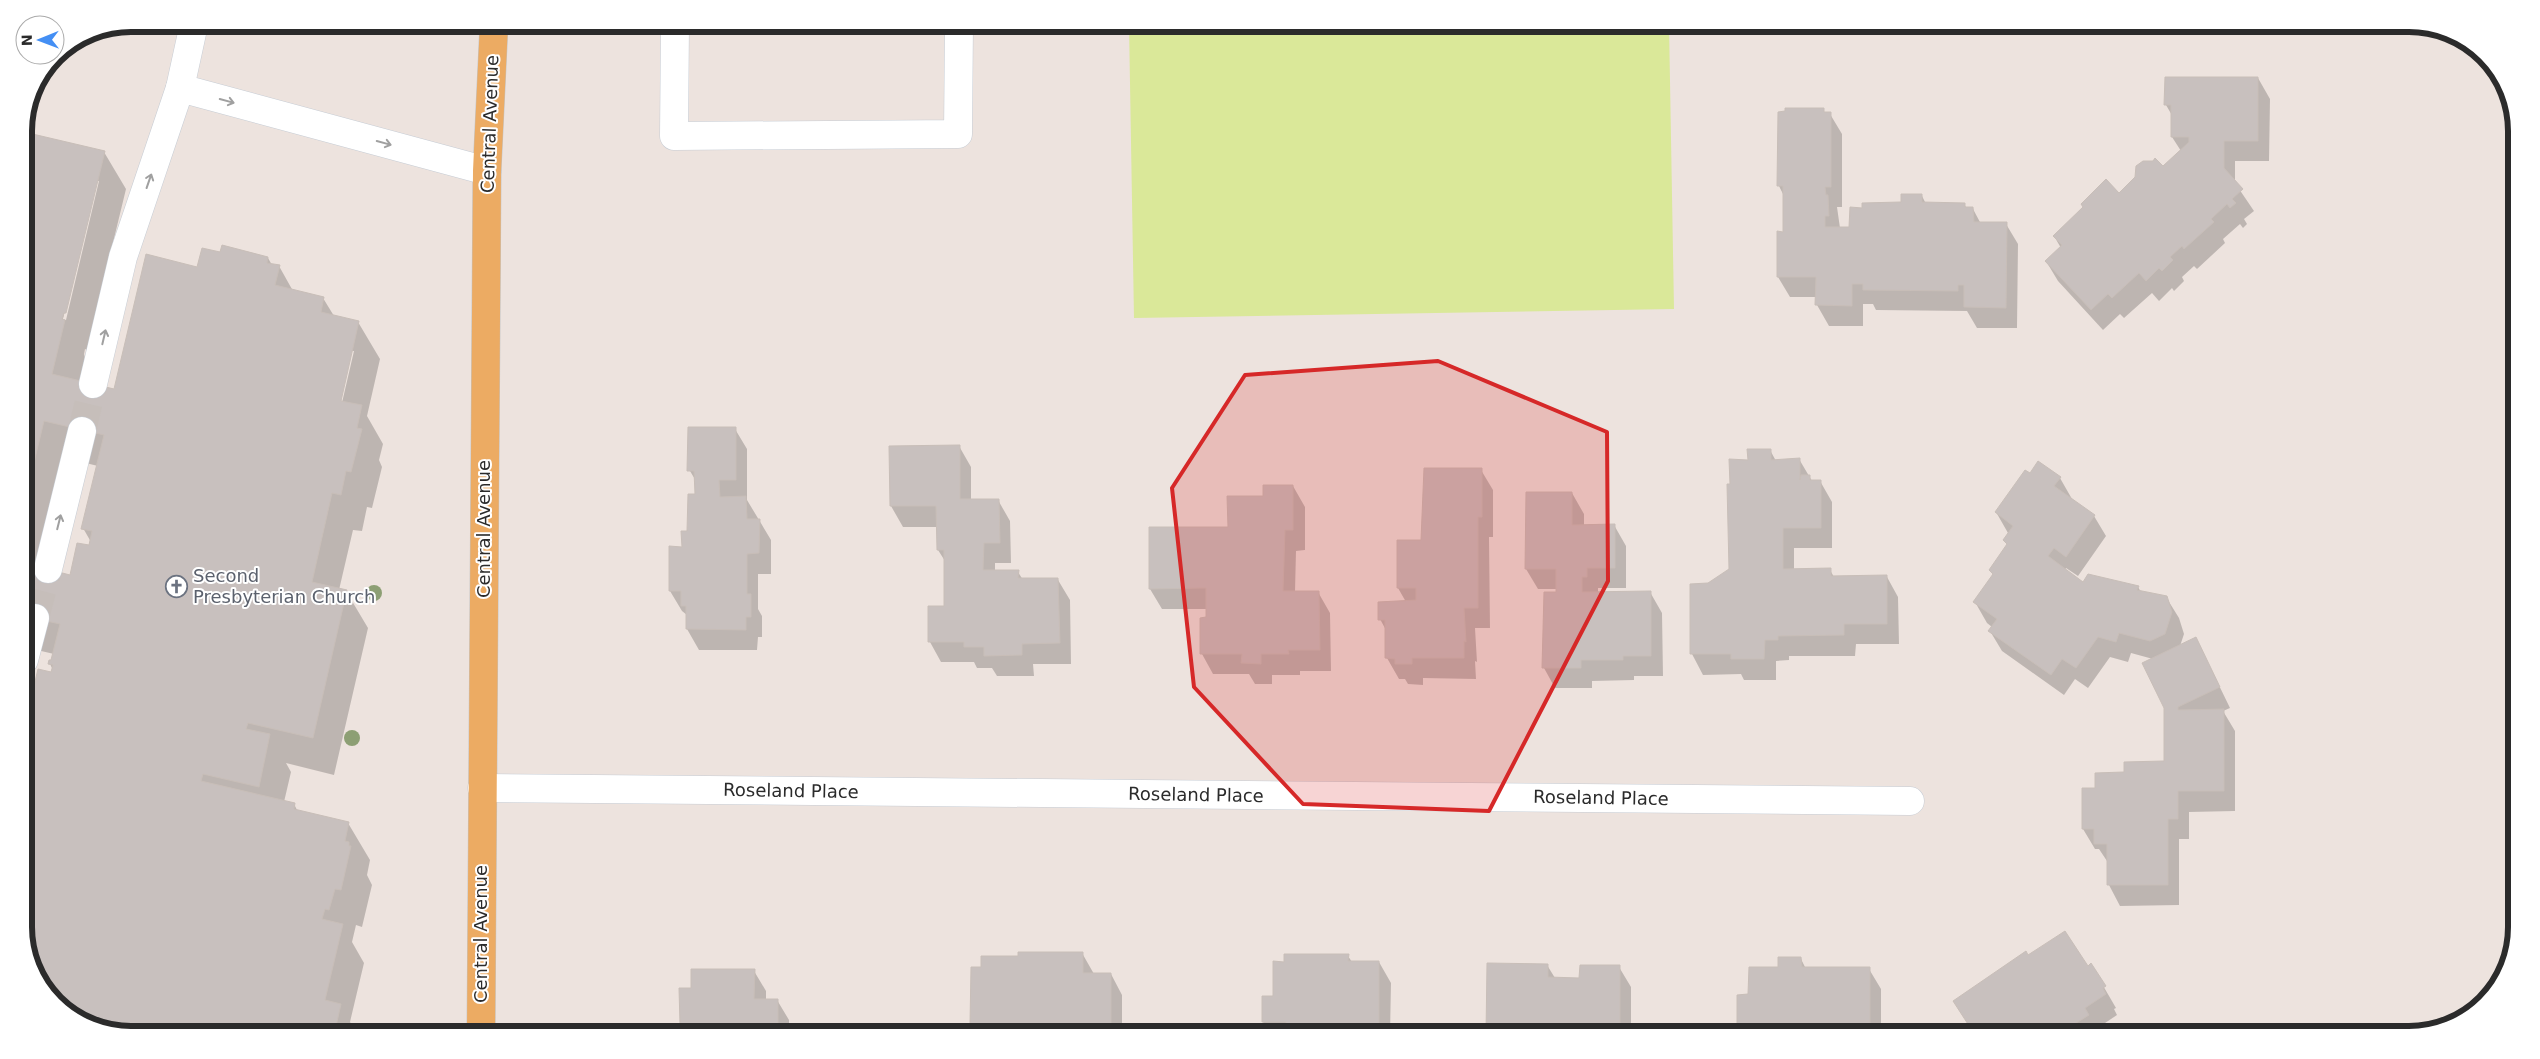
<svg xmlns="http://www.w3.org/2000/svg" width="2540" height="1059" viewBox="0 0 2540 1059" font-family="'DejaVu Sans',sans-serif">
  <rect width="100%" height="100%" fill="#ede3de"/>
  <!-- pitch -->
  <path fill="#dae899" d="M1129 24H1669L1674 309 1134 318Z"/>
  <!-- shadow -->
  <g fill="#0003" fill-rule="evenodd">
    <path d="M2005 24H2062V32H2009Z"/>
    <path d="M2166 78H2258L2270 99 2269 161H2235V183L2254 211 2244 219 2247 224 2243 228 2240 224 2223 239 2225 243 2197 269 2194 266 2182 277 2184 281 2174 291 2172 288 2159 301 2152 293 2124 318 2120 314 2103 330 2058 281 2046 261 2061 248 2054 236 2162 168 2181 151 2172 137 2173 117 2166 105Z"/>
    <path d="M1823 110 1825 113 1830 114 1842 134V207H1837L1840 228H1851L1864 209 1902 203 1922 196 1926 204H1964L1967 209H1973L1981 224H2006L2018 244 2017 328H1977L1967 311 1876 310 1873 304H1863V326H1829L1817 305V297H1790L1778 277 1784 233V196L1779 186V113Z"/>
    <path d="M24 133 104 152 126 189 87 350 85 349 84 354 85 358 80 382 115 391 198 268 221 253 268 258 272 265 279 266 293 291 323 298 334 316 358 322 380 359 367 416 383 444 379 460 382 467 372 508 367 507 362 531 353 530 339 590 346 591 368 628 334 775 286 763 291 772 284 802 294 804 298 812 348 823 370 860 367 875 372 885 362 927 356 925 352 942 364 963 350 1022 358 1035H132L91 1027 46 993 24 934V737L39 671 52 674 53 670 50 664 54 654 24 647ZM97 181H99L66 320 63 319ZM351 351H354L341 407 338 406ZM65 458 98 466 83 528 91 542 89 547 71 576 38 568Z"/>
    <path d="M735 429 747 449V500L771 540V574H758V609L762 616V637H758L757 650H699L687 629V615L682 611 670 591 688 532 696 496V481L690 471Z"/>
    <path d="M959 446 971 467V500H998L1010 521 1011 563H995V572H1018L1023 580H1058L1070 600 1071 664H1033L1034 676H997L992 668H977L974 662H941L930 642 945 607V561L938 550V527H903L891 506 890 447Z"/>
    <path d="M1770 450 1776 461 1799 459 1812 481H1820L1832 502V548H1794V570H1830L1834 577H1887L1898 597 1899 644H1856L1855 656H1789V660L1776 661V680H1744L1741 674 1703 675 1692 654 1708 584 1730 570 1731 485 1749 461Z"/>
    <path d="M1481 470 1493 490V537H1489L1490 628H1475L1477 662 1475 661 1476 679 1423 678V685L1408 684 1405 679H1399L1387 658V632L1380 619 1406 602 1398 588 1423 541Z"/>
    <path d="M2031 475 2060 478 2072 499 2094 516 2106 536 2078 576 2066 568 2065 570 2083 584 2138 587 2141 592 2166 597 2179 618 2184 634 2180 646 2196 638 2230 708 2223 711 2235 731V811L2189 812V839H2179V905L2120 906 2109 885V864L2099 849H2095L2083 829 2096 789 2125 773 2165 762V708L2153 659 2131 653 2128 662 2110 657 2088 688 2075 679 2064 695 2002 651 1990 631 1992 627 1987 623 1975 602 1993 575 1990 570 2008 546 2005 540 2008 533 1996 512Z"/>
    <path d="M1293 486 1305 507V550L1296 551 1295 592H1318L1330 613 1331 671H1300V675H1272V684H1255L1249 674H1213L1202 654 1207 609H1162L1150 589 1229 528 1264 498Z"/>
    <path d="M1572 493 1584 514V526L1614 525 1626 546V588H1598V593L1650 592 1662 613 1663 676H1634V680L1592 681V688H1555L1544 668 1558 589H1538L1526 569Z"/>
    <path d="M1082 953 1094 974H1111L1122 995V1035H978L972 1024 983 968 1020 957Z"/>
    <path d="M1348 956 1352 962H1379L1391 983 1390 1035H1271L1263 1022 1285 963Z"/>
    <path d="M2028 956 2087 968 2091 965 2116 1008 2114 1009 2117 1015 2096 1029 2099 1035H1975L1967 1022Z"/>
    <path d="M1801 959 1806 969H1869L1881 989V1035H1738V996H1750L1779 968Z"/>
    <path d="M1488 964 1547 965 1555 978 1581 979 1619 967 1631 987V1035H1487Z"/>
    <path d="M754 971 766 991V1000H777L789 1020V1035H666V1025H681L693 989Z"/>
  </g>
  <!-- building -->
  <g fill="#c8c0be" stroke="#c8beb8">
    <path d="M2165 77H2258V141H2224V168L2243 189 2232 199 2236 203 2230 208 2227 204 2211 219 2214 222 2184 249 2182 246 2170 257 2173 260 2162 271 2159 268 2146 281 2139 273 2112 298 2108 294 2091 310 2045 261 2062 245 2053 236 2083 207 2081 204 2106 179 2119 193 2135 177 2136 166 2143 161H2153L2155 158 2163 166 2189 142V137H2171V105H2164Z"/>
    <path d="M1785 108H1824V112H1831V187H1825L1826 195H1828L1829 216H1825V227H1849L1850 207 1862 208V203L1901 202V194H1922V202L1965 203V207H1973L1974 222H2007L2006 308 1964 307V285H1958V291L1863 290V284H1852V306L1815 305 1816 277H1777V231L1783 232V186H1777L1778 112 1785 111Z"/>
    <path d="M24 132 105 151 66 313H64L62 319 65 320 52 374 114 389 146 254 197 267 202 248 220 252 222 245 268 257 267 263 280 265 275 285 324 297 321 312 359 321 341 401 362 405 357 428 362 429 351 472 346 471 341 495 332 493 312 582 347 590 313 738 248 723 246 729 270 734 259 787 203 774 201 781 295 803 294 809 349 822 345 841 349 842V846H351L341 890 335 889 329 910 325 909 322 919 343 924 325 1000 341 1004 334 1035H132L91 1027 46 993 24 934V728L38 669 51 672 53 665 48 664 49 660H51L60 624 24 616V563L70 575 77 543 89 545 92 531 81 529 104 435 44 421 24 504Z"/>
    <path d="M688 427H736V480H719L720 497 746 496 747 519H760L759 553 747 554V594H751V617H746V630L686 629V606H681V591H669V546L682 547 681 531H687L688 494H695L694 471H687Z"/>
    <path d="M960 445V499H999L1000 543H984L983 570H1019L1018 578H1058L1060 643 1022 644V655L984 656V647H964V642H928V606H944V550H937L936 506H890L889 446Z"/>
    <path d="M1747 449H1771V460L1800 458V480L1801 475H1810V480H1821V528H1783V569L1831 568V576L1887 575V624H1844V635L1778 636V640H1765L1764 659H1731V654H1690V584L1708 583 1729 569 1727 484H1730L1729 459 1748 460Z"/>
    <path d="M2038 461 2061 477 2054 486 2095 515 2066 557 2054 548 2048 556 2083 582 2088 574 2139 586 2137 590 2167 596 2172 612 2165 634 2150 641 2119 633 2116 642 2098 637 2076 668 2062 659 2051 675 1988 631 1997 619 1973 602 1993 574 1989 570 2007 544 2003 540 2013 526 1995 512 2025 470 2030 473Z"/>
    <path d="M1424 468H1482V517H1478V608H1464L1466 642 1464 641V658H1412V664H1395V659L1385 658V620H1378V602L1416 600V588H1397V540H1421Z"/>
    <path d="M1263 485H1293V530H1285L1283 591H1319L1320 650H1288L1289 654H1261V664L1241 663 1242 654H1200V618L1206 617V588L1149 589V527H1228L1227 496H1263Z"/>
    <path d="M1526 492H1572V525L1615 524V568H1587V577H1582V592L1651 591V656H1623V660H1581V668H1542L1544 592H1556V569H1525Z"/>
    <path d="M2196 637 2220 687 2178 707V710L2224 709V791H2178V819H2168V885H2107V844H2094V829H2082V788H2095V773L2124 772V762L2164 761V708L2142 663Z"/>
    <path d="M2065 931 2088 966 2091 963 2106 986 2103 988 2106 994 2085 1008 2089 1015 2057 1035H1975L1953 1001 2026 951 2028 955Z"/>
    <path d="M1018 952H1083V973H1111V1032H1096V1035H988V1024L970 1025 971 967H981V956H1018Z"/>
    <path d="M1284 954H1349L1348 961H1379V1035H1286V1022H1262V996H1273V961L1284 962Z"/>
    <path d="M1778 957H1801L1802 967H1870V1035H1737V995L1748 994 1749 967H1778Z"/>
    <path d="M1487 963 1548 964V977L1579 978 1580 965H1620V1035H1486Z"/>
    <path d="M691 969H755L754 999H778V1035H665V1024H680L679 988H691Z"/>
  </g>
  <g fill="none" stroke-linecap="round" stroke-linejoin="round">
    <!-- minor-tunnel -->
    <g stroke="#c6beba" stroke-width="28" stroke-dasharray="28 14" stroke-linecap="butt">
      <path d="M82 431 93 384"/>
      <path d="M35 618 48 569"/>
    </g>
    <defs>
      <g id="minor">
        <path d="M675 24 674 136 958 134 959 24"/>
        <path d="M180 88 487 171"/>
        <path d="M93 384 123 257 180 88 194 24"/>
        <path d="M48 569 82 431"/>
        <path d="M24 660 35 618"/>
        <path d="M482 788 1910 801"/>
      </g>
      <path id="major" d="M481 1035 487 171 494 24"/>
    </defs>
    <!-- minor casing -->
    <use href="#minor" stroke="#c6ccd4" stroke-width="29"/>
    <!-- major casing -->
    <use href="#major" stroke="#c4c4c4" stroke-width="29"/>
    <!-- minor -->
    <use href="#minor" stroke="#fff" stroke-width="28"/>
    <!-- major -->
    <use href="#major" stroke="#ecab63" stroke-width="28"/>
  </g>
  <!-- trees -->
  <g fill="#8d9f74">
    <circle cx="374" cy="593" r="8"/>
    <circle cx="352" cy="738" r="8"/>
  </g>
  <!-- one-way arrows -->
  <defs><path id="oneway-shaft" d="M-6 0H5M1.5-3L5.5 0L1.5 3" fill="none" stroke-width="1.6" stroke-linecap="round" stroke-linejoin="round" transform="scale(1.25)"/></defs>
  <g stroke="#a0a0a0">
    <use href="#oneway-shaft" transform="translate(227 101) rotate(15)"/>
    <use href="#oneway-shaft" transform="translate(384 143) rotate(15)"/>
    <use href="#oneway-shaft" transform="translate(149 181) rotate(-71)"/>
    <use href="#oneway-shaft" transform="translate(104 337) rotate(-77)"/>
    <use href="#oneway-shaft" transform="translate(59 522) rotate(-76)"/>
  </g>
  <!-- marked area -->
  <path fill="#d62828" fill-opacity="0.2" stroke="#d62828" stroke-width="4" stroke-linejoin="round" d="M1438 361 1607 432 1608 581 1489 811 1303 804 1194 687 1172 488 1245 375Z"/>
  <!-- icons -->
  <defs>
    <symbol id="church-ring" viewBox="-11 -11 22 22"><circle r="9.5" fill="#fff" stroke="#6b7280" stroke-width="1.5"/><path d="M-1.2-6h2.4v3.5h3.3v2.4h-3.3V6h-2.4V-.1h-3.3v-2.4h3.3Z" fill="#6b7280"/></symbol>
  </defs>
  <g fill-rule="evenodd">
    <use href="#church-ring" x="164" y="574" width="25" height="25"/>
  </g>
  <g text-anchor="middle" stroke-width="4" stroke-linejoin="round" paint-order="stroke">
    <!-- street labels -->
    <g font-size="18" fill="#2b2b2b" stroke="#fff">
      <text transform="translate(490 124) rotate(-88)" y="6">Central Avenue</text>
      <text transform="translate(484 529) rotate(-90)" y="6">Central Avenue</text>
      <text transform="translate(791 791) rotate(1)" y="6">Roseland Place</text>
      <text transform="translate(1196 795) rotate(1)" y="6">Roseland Place</text>
      <text transform="translate(1601 798) rotate(1)" y="6">Roseland Place</text>
      <text transform="translate(481 934) rotate(-90)" y="6">Central Avenue</text>
    </g>
    <!-- worship labels -->
    <g font-size="18" fill="#5b616d" stroke="#fff" text-anchor="start">
      <text x="193" y="582">Second<tspan x="193" dy="21">Presbyterian Church</tspan></text>
    </g>
  </g>
  <!-- crop -->
  <path d="M0 0H2540V1059H0ZM131 32H2409A99 99 0 0 1 2508 131V927A99 99 0 0 1 2409 1026H131A99 99 0 0 1 32 927V131A99 99 0 0 1 131 32Z" fill="#fff" fill-rule="evenodd"/>
  <path fill="none" stroke="#2b2b2b" stroke-width="6" d="M131 32H2409A99 99 0 0 1 2508 131V927A99 99 0 0 1 2409 1026H131A99 99 0 0 1 32 927V131A99 99 0 0 1 131 32Z"/>
  <!-- north arrow -->
  <g transform="translate(40 40) rotate(269)"><circle r="24" fill="#ffffff" stroke="#aaaaaa"/>
  <path d="M0-4L9 19L0 12L-9 19Z" fill="#448ff4"/>
  <text y="-8" font-size="14" font-weight="bold" text-anchor="middle" fill="#2b2b2b">N</text>
  </g>
</svg>
